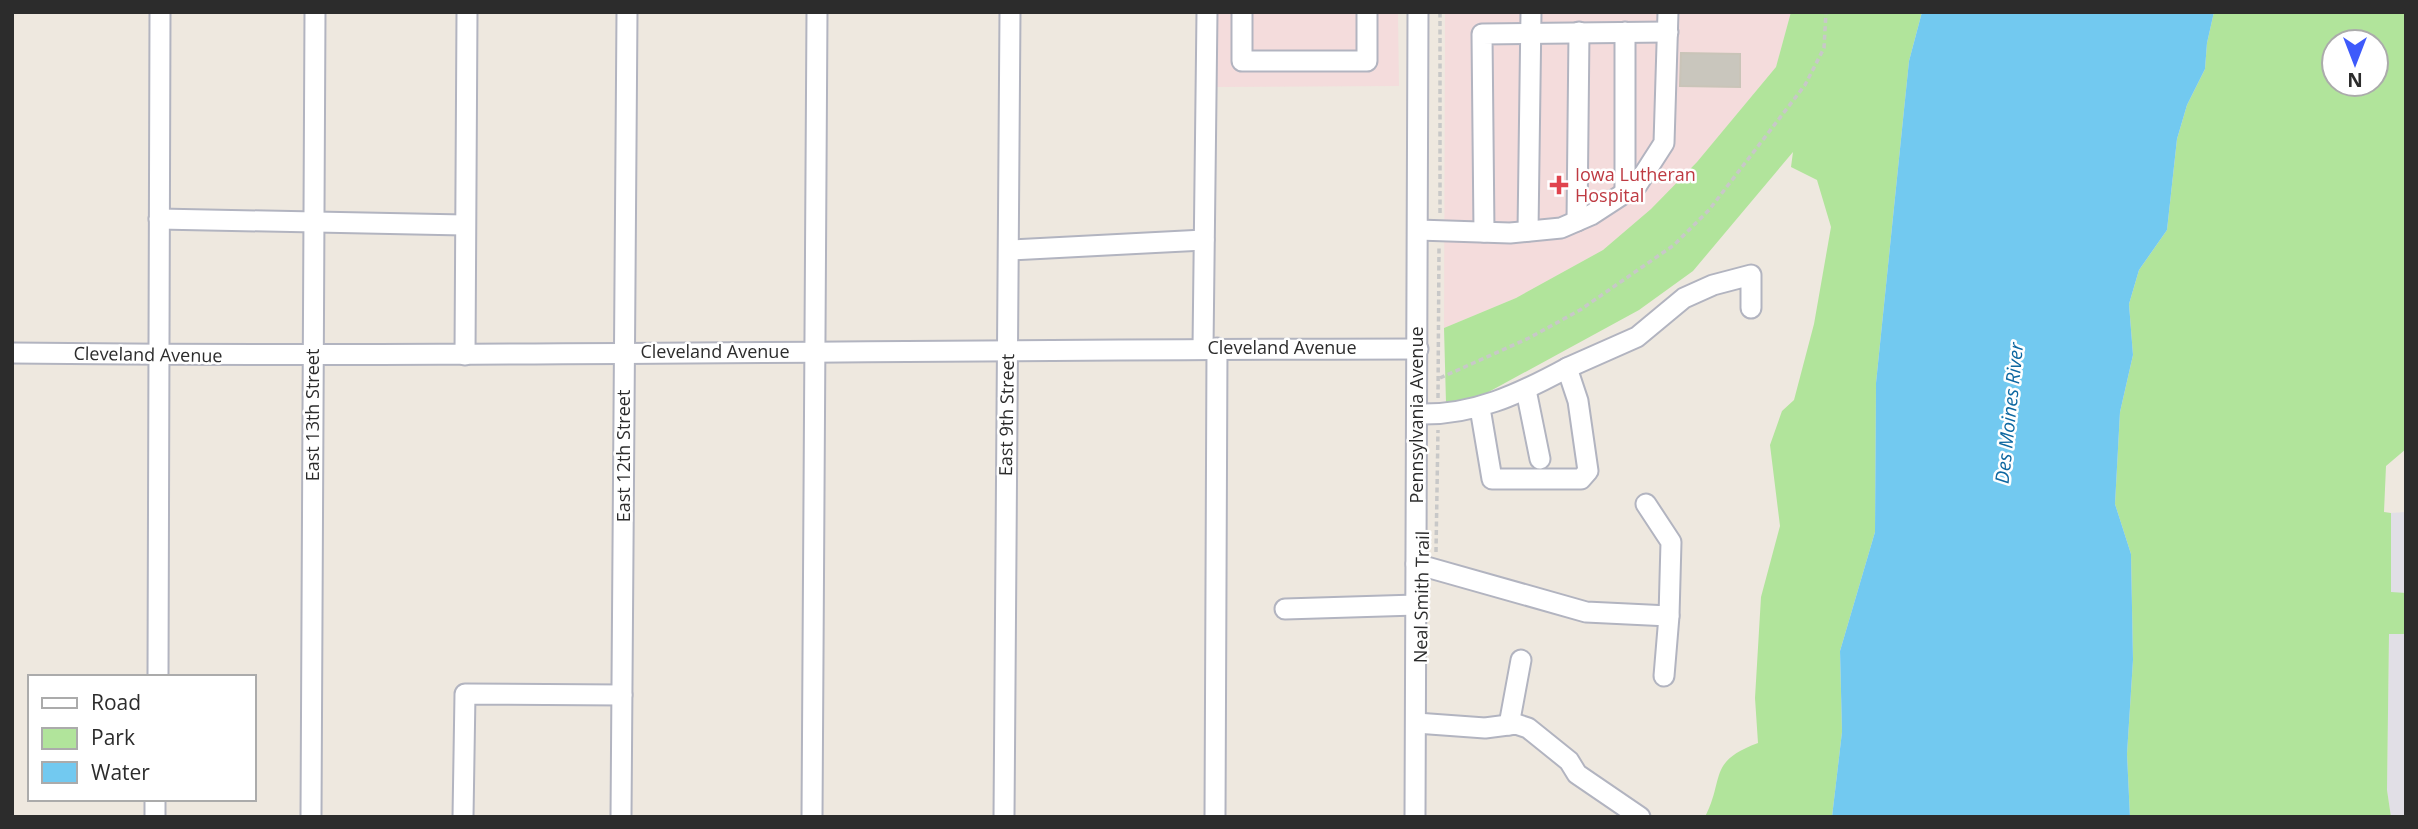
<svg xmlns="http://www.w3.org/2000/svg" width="2418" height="829" viewBox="0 0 2418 829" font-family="'Open Sans',sans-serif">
  <rect width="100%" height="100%" fill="#eee8df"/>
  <!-- industrial -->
  <g fill="#e1dfe6">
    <path d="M2406 512V593H2391V513Z"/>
    <path d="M2389 634H2406V817H2391L2387 790Z"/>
  </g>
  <!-- medical -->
  <g fill="#f4dcdc">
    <path d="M1216 12H1398L1399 86 1216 87Z"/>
    <path d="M1445 12H1791L1776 67 1697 162 1651 209 1603 250 1516 298 1444 328Z"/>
  </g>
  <!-- green -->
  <g fill="#b1e49b" fill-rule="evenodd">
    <path d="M1791 12H1922L1909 61 1876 383 1875 532 1840 651 1842 732 1832 817H1705C1725 778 1707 762 1758 743L1755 698 1761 597 1780 526 1770 445 1782 411 1794 400 1814 324 1831 227 1817 180 1791 167 1793 152 1693 271 1639 310 1483 395 1446 403 1444 328 1516 298 1603 250 1651 209 1697 162 1776 67Z"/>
    <path d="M2214 12H2406V449L2386 466 2384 512 2391 513V592L2406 593V634H2389L2387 790 2391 817H2130L2127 754 2133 660 2131 554 2115 504 2120 412 2133 355 2129 304 2139 270 2167 230 2177 139 2187 105 2205 69 2207 43ZM2334 42H2376V84H2334Z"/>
  </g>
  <!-- water -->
  <path fill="#72c9f0" d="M1922 12H2214L2207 43 2205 69 2187 105 2177 139 2167 230 2139 270 2129 304 2133 355 2120 412 2115 504 2131 554 2133 660 2127 754 2130 817H1832L1842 732 1840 651 1875 532 1876 383 1909 61Z"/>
  <!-- building -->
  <path fill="#c9c6bd" stroke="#c9c4b8" stroke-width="2" d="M1681 53 1740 54V87L1680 86Z"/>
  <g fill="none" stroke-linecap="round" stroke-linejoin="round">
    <defs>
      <g id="minor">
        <path d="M1242 12V61H1367V12"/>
        <path d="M1625 32V192"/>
        <path d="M159 219 464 225"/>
        <path d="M1577 221 1579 32"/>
        <path d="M1418 230 1510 233 1561 228 1591 215 1637 185 1664 143 1668 12"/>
        <path d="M1528 231 1531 12"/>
        <path d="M1484 232 1482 34 1668 32"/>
        <path d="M1009 250 1204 240"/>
        <path d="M1203 348 1207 12"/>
        <path d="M12 353C481 358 949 349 1418 349"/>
        <path d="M465 355 467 12"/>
        <path d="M1567 368 1637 337 1684 298 1713 285 1751 275V308"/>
        <path d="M1526 390 1540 459"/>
        <path d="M1417 414C1473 416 1519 394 1567 368L1578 401 1588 471 1581 479H1492L1480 408"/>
        <path d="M1416 564 1586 612 1669 616 1671 542 1646 504"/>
        <path d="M1285 609 1416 605"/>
        <path d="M1664 676 1669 616"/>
        <path d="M158 677 160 12"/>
        <path d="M1416 723 1485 728 1516 724 1528 728 1569 761 1577 774 1640 817"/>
        <path d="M1509 725 1521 660"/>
        <path d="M155 817V799"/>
        <path d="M311 817 315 12"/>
        <path d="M463 817 465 694 622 695"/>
        <path d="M621 817 627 12"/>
        <path d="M812 817 817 12"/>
        <path d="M1004 817 1010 12"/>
        <path d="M1215 817 1217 348"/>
        <path d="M1415 817 1418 12"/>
      </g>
    </defs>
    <!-- minor casing -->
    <use href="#minor" stroke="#b2b4c0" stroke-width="23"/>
    <!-- path -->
    <g stroke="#c8c8c8" stroke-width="3.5" stroke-dasharray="5 3.5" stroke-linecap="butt">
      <path d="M1440 213V12"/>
      <path d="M1440 378 1529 338 1580 310 1674 245 1709 210 1805 85 1824 48 1826 12"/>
      <path d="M1438 398 1439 248"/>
      <path d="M1436 552 1438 430"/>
    </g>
    <!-- minor -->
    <use href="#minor" stroke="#fff" stroke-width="19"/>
  </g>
  <!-- markers -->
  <path fill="#e0444e" stroke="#fff" stroke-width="2.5" d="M1555.5 174.5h7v7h7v7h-7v7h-7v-7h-7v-7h7z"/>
  <g text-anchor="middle" stroke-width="5" stroke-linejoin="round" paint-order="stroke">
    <!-- health labels -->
    <g font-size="18" fill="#be3a42" stroke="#fff" text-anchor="start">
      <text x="1575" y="181">Iowa Lutheran<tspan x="1575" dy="21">Hospital</tspan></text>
    </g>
    <!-- street labels -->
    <g font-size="18" fill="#2c2c2c" stroke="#fff">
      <text x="1282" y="354">Cleveland Avenue</text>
      <text x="715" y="358">Cleveland Avenue</text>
      <text transform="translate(148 355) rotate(1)" y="6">Cleveland Avenue</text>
      <text transform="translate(313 415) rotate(-90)" y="6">East 13th Street</text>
      <text transform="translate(1007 415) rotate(-89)" y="6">East 9th Street</text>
      <text transform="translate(1417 415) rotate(-90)" y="6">Pennsylvania Avenue</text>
      <text transform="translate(624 456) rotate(-90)" y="6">East 12th Street</text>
      <text transform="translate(1422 597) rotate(-89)" y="6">Neal Smith Trail</text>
    </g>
    <!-- water labels -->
    <g font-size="19" font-style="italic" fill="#0d67a0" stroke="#fff">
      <text transform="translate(2009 413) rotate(-84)" y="7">Des Moines River</text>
    </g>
  </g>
  <!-- border -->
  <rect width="2418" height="829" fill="none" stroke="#2c2c2c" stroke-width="28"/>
  <!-- legend -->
  <rect x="28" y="675" width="228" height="126" fill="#ffffff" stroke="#ababab" stroke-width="2"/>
  <rect x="42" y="698" width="35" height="10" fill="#ffffff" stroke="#ababab" stroke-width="2"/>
  <text x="91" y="710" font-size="21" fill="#2c2c2c">Road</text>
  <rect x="42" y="728" width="35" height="21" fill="#b1e49b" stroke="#ababab" stroke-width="2"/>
  <text x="91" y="745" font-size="21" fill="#2c2c2c">Park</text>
  <rect x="42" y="762" width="35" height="21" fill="#72c9f0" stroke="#ababab" stroke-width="2"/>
  <text x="91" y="780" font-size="21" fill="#2c2c2c">Water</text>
  <!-- north arrow -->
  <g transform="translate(2355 63) rotate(180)"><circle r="33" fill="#ffffff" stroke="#ababab" stroke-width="2"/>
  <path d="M0-5L12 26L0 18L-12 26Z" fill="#3e5afb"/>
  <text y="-10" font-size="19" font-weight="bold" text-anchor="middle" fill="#2c2c2c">N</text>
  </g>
</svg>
